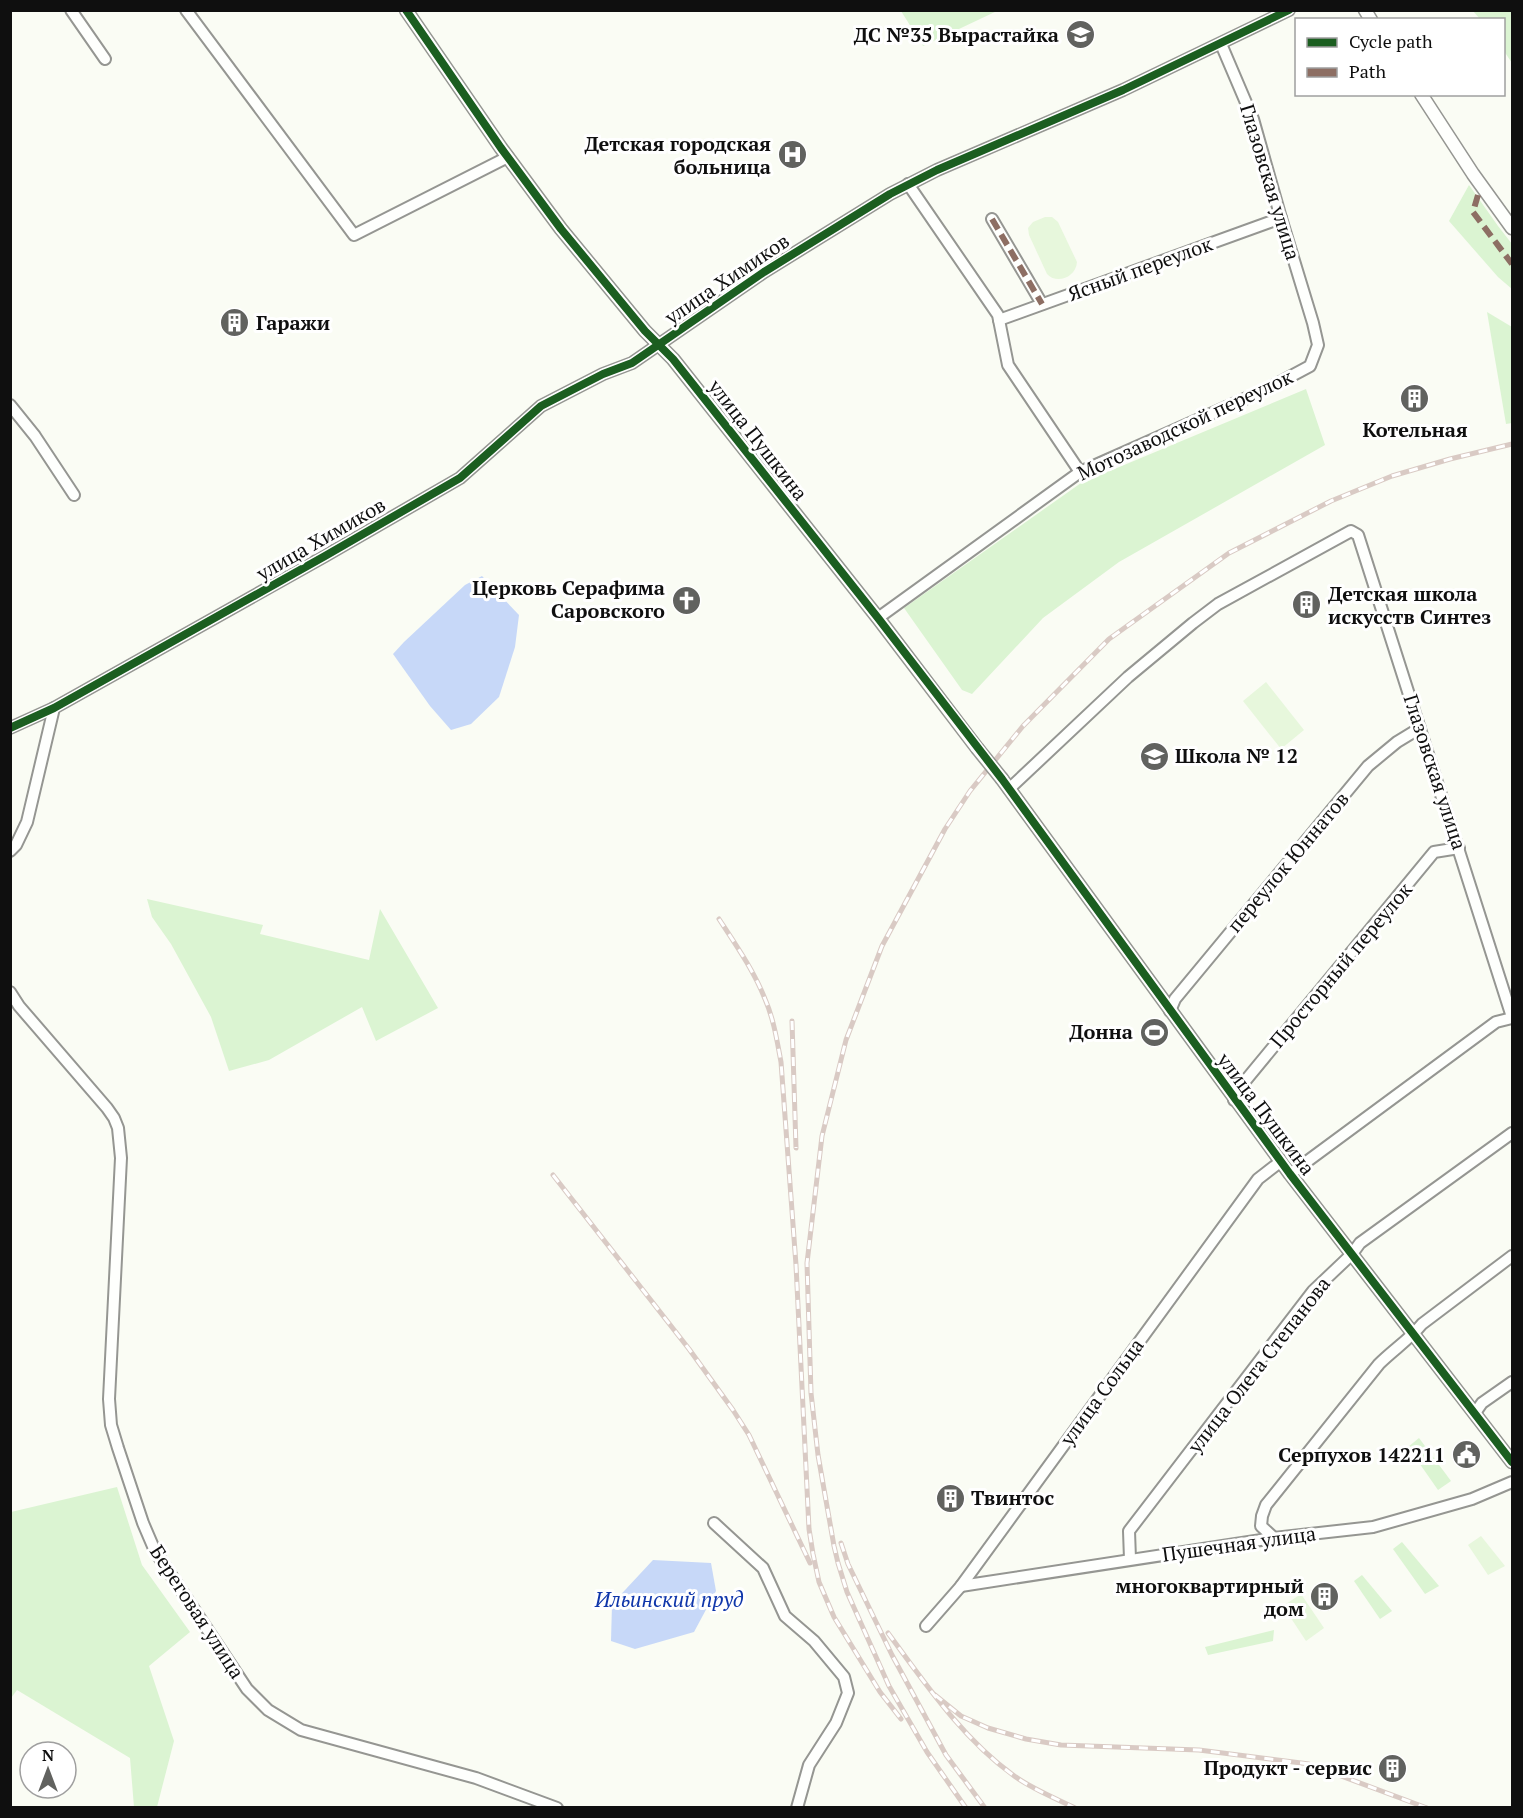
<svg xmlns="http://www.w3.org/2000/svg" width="1523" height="1818" viewBox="0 0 1523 1818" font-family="'PT Serif',serif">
  <rect width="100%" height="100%" fill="#fafcf4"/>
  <!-- green -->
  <g fill="#dbf4d2">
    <path d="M901 11H997L923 46Z"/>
    <path d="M1473 11H1512V63L1504 51V20L1480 19Z"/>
    <path d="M1469 185 1498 226 1512 244V289L1498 277 1449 221Z"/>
    <path d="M1487 312 1512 327V423L1506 424Z"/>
    <path d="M1306 389 1325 445 1119 562 1043 618 972 694 962 690 904 608 1081 483Z"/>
    <path d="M147 899 263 925 260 934 369 960 380 909 438 1008 376 1041 362 1007 269 1060 229 1071 211 1017 171 944 152 917Z"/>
    <path d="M1419 1438 1451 1481 1438 1490 1408 1447Z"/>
    <path d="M117 1487 142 1565 190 1632 149 1666 174 1741 157 1807H134L130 1758 17 1690 11 1698V1512Z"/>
    <path d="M1402 1542 1439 1586 1425 1594 1393 1549Z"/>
    <path d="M1362 1575 1392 1611 1380 1619 1354 1581Z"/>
    <path d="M1274 1630 1273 1641 1208 1655 1205 1647Z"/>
  </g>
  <!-- pitch -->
  <g fill="#e7f7dc">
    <path d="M1045 217H1052L1058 222 1077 262C1076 277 1057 285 1047 274L1029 235 1028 228 1033 222Z"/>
    <path d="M1266 682 1304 730 1281 749 1243 701Z"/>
    <path d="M1481 1536 1505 1566 1488 1575 1468 1545Z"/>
    <path d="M1301 1594 1324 1628 1306 1641 1283 1606Z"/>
  </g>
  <!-- water -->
  <g fill="#c7d8f8">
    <path d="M482 576 519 615 515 647 499 697 471 724 451 730 430 706 393 654 404 642 465 585Z"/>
    <path d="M653 1560 711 1563 716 1591 694 1632 635 1649 611 1641 612 1604Z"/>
  </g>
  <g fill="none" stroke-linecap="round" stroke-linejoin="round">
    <defs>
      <g id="minor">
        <path d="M71 10 105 59"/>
        <path d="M186 10 354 235 508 157"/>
        <path d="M908 184 998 315 1008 365 1080 472"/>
        <path d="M992 219 1042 304"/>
        <path d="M999 320 1281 218"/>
        <path d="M10 405 35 436 74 495"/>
        <path d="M878 618 1080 472 1267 389 1310 366 1318 345 1313 323 1281 218 1253 119 1221 44"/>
        <path d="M10 728 54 708 325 556 460 478 541 406 603 374 632 363 764 272 890 194 937 170 1123 90 1289 10"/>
        <path d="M1009 789 1128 677 1193 623 1218 604 1351 531 1358 535 1512 1017"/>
        <path d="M10 851 16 845 27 822 54 708"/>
        <path d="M10 992 19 1006 107 1108 114 1118 118 1128 121 1158 109 1399 111 1425 118 1448 143 1523 155 1551 247 1689 268 1710 301 1730 476 1778 557 1808"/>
        <path d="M1170 1011 1175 999 1368 766 1397 742 1420 728"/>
        <path d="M1234 1100 1241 1086 1434 852 1459 848"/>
        <path d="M1290 1174 1496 1022 1512 1018"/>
        <path d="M1475 1413 1482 1403 1512 1382"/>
        <path d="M714 1523 763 1568 785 1616 814 1641 844 1677 848 1693 836 1723 809 1765 797 1808"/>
        <path d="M1274 1538 1261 1526 1262 1516 1266 1505 1379 1364C1393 1350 1410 1339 1422 1324L1512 1256"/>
        <path d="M1130 1559 1129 1531 1313 1291 1352 1254 1360 1243 1512 1133"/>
        <path d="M961 1586 1274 1538 1373 1527 1472 1499 1512 1482"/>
        <path d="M926 1626 961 1586 1258 1179 1280 1162"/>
      </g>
      <g id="tertiary">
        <path d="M406 10 501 148 561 229 645 331 673 359 878 618 977 748"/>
        <path d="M1365 10 1371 20"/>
        <path d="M1421 94 1473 174 1512 228"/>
        <path d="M1002 779 1290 1174 1512 1462"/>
      </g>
    </defs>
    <!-- minor casing -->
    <use href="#minor" stroke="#959692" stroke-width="14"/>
    <!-- tertiary casing -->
    <use href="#tertiary" stroke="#959692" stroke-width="15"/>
    <!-- minor -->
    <use href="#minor" stroke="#fefffd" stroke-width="10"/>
    <!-- tertiary -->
    <use href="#tertiary" stroke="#fefffd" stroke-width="12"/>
    <defs>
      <g id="rail">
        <path d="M719 919C736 945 754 971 765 999 774 1020 777 1041 781 1062L796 1265 809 1529 813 1554 819 1582 834 1617 880 1692 901 1719"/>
        <path d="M792 1021 796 1148"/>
        <path d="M553 1175 689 1349 733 1410 749 1435 810 1563"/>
        <path d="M841 1543 848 1564 892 1655 946 1755 985 1808"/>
        <path d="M888 1633C925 1683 962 1738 1013 1775 1030 1788 1055 1798 1075 1808"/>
        <path d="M935 1695 961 1716 988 1728 1026 1739 1061 1745 1199 1750 1309 1764 1427 1808"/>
        <path d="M966 1808 927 1752 889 1686 847 1592 838 1563 834 1546 818 1455 811 1393 807 1263 822 1136 846 1040 882 946 945 829 970 791 1023 726 1109 639 1229 553 1331 501 1392 476 1450 459 1512 444"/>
      </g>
    </defs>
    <!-- rail casing -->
    <use href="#rail" stroke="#d9cac4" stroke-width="5"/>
    <!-- rail -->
    <use href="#rail" stroke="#fff" stroke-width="3" stroke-dasharray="9" stroke-linecap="butt"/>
    <defs>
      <path id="tertiary-bridge" d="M977 748 1002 779"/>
    </defs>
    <!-- tertiary-bridge casing -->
    <use href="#tertiary-bridge" stroke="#959692" stroke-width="15" stroke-linecap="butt"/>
    <!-- tertiary-bridge -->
    <use href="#tertiary-bridge" stroke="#fefffd" stroke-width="12"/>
    <!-- quiet -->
    <g stroke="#8d6e63" stroke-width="6" stroke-dasharray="12 6" stroke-linecap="butt">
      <path d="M1478 195 1473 212 1512 264"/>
      <path d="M992 219 1042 304"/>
    </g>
    <defs>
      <g id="cycleway">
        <path d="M406 10 501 148 561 229 645 331 673 359 878 618 1002 779 1290 1174 1512 1462"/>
        <path d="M10 728 54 708 325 556 460 478 541 406 603 374 632 363 764 272 890 194 937 170 1123 90 1289 10"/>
      </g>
    </defs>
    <!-- cycleway casing -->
    <use href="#cycleway" stroke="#fff" stroke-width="11"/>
    <!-- cycleway -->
    <use href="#cycleway" stroke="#1b5e20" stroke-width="8"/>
  </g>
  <!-- icons -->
  <defs>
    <symbol id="school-disc" viewBox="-11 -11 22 22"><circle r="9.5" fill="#61625f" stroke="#fff"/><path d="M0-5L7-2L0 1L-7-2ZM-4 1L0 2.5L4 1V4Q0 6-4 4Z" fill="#fff"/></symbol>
    <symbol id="hospital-disc" viewBox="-11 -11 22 22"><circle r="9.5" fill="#61625f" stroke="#fff"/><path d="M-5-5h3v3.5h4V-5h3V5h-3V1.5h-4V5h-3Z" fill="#fff"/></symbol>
    <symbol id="building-disc" viewBox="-11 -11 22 22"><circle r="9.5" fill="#61625f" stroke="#fff"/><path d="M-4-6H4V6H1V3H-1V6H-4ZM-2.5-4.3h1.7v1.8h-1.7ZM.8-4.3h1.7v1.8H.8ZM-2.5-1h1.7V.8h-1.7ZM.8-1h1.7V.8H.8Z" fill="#fff"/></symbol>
    <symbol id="church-disc" viewBox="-11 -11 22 22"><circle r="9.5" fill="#61625f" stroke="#fff"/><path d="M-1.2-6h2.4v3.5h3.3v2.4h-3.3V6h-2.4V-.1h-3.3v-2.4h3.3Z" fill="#fff"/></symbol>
    <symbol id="stadium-disc" viewBox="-11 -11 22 22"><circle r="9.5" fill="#61625f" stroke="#fff"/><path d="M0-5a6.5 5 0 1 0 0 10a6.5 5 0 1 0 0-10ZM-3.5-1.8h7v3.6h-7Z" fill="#fff"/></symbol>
    <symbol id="civic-disc" viewBox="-11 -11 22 22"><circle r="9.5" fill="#61625f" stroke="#fff"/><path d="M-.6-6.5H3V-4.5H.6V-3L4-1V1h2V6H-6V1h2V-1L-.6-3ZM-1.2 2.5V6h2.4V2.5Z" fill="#fff"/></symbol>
  </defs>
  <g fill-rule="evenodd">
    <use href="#school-disc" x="1064" y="18" width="33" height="33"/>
    <use href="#hospital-disc" x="776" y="138" width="33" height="33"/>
    <use href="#building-disc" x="218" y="306" width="33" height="33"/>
    <use href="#building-disc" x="1398" y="382" width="33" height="33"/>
    <use href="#church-disc" x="670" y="584" width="33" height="33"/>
    <use href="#building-disc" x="1290" y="588" width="33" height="33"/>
    <use href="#school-disc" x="1138" y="740" width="33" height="33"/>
    <use href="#stadium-disc" x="1138" y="1016" width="33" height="33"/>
    <use href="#civic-disc" x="1450" y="1438" width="33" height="33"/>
    <use href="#building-disc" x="934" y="1482" width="33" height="33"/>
    <use href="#building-disc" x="1308" y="1580" width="33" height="33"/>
    <use href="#building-disc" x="1376" y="1752" width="33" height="33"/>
  </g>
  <g text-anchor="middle" stroke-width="6" stroke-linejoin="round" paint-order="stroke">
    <!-- poi labels -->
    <g font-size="20" font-weight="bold" fill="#0f0f0f" stroke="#fff" text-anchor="end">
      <text x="1059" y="42">ДС №35 Вырастайка</text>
      <text x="771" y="151">Детская городская<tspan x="771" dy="23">больница</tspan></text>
      <text x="256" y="330" text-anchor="start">Гаражи</text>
      <text x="1415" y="437" text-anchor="middle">Котельная</text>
      <text x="665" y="595">Церковь Серафима<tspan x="665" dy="23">Саровского</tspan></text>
      <text x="1328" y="601" text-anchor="start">Детская школа<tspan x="1328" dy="23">искусств Синтез</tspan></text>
      <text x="1175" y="763" text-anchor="start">Школа № 12</text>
      <text x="1133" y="1039">Донна</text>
      <text x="1445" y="1462">Серпухов 142211</text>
      <text x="971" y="1505" text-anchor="start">Твинтос</text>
      <text x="1304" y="1593">многоквартирный<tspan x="1304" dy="23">дом</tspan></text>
      <text x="1372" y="1775">Продукт - сервис</text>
    </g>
    <!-- street labels -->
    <g font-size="20" fill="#0f0f0f" stroke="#fff">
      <text transform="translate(1270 182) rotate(73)" y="7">Глазовская улица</text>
      <text transform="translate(1140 269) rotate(-20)" y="7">Ясный переулок</text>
      <text transform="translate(727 279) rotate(-34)" y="7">улица Химиков</text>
      <text transform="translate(1185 425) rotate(-25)" y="7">Мотозаводской переулок</text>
      <text transform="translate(758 440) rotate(52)" y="7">улица Пушкина</text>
      <text transform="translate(321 539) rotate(-30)" y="7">улица Химиков</text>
      <text transform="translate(1435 772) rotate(72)" y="7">Глазовская улица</text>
      <text transform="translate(1288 862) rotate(-50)" y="7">переулок Юннатов</text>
      <text transform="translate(1341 965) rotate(-50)" y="7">Просторный переулок</text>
      <text transform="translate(1266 1114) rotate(53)" y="7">улица Пушкина</text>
      <text transform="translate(1259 1365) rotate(-52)" y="7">улица Олега Степанова</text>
      <text transform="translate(1102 1392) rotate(-54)" y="7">улица Сольца</text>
      <text transform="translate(1239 1544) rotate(-8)" y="7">Пушечная улица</text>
      <text transform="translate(197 1612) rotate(57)" y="7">Береговая улица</text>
    </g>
    <!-- water labels -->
    <g font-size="21" font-style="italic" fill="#0f36aa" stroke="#fff">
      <text x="669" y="1607">Ильинский пруд</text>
    </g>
  </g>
  <!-- border -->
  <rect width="1523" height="1818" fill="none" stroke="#0f0f0f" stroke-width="24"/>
  <!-- legend -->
  <rect x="1295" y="18" width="210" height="78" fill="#ffffff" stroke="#9f9f9f" stroke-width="1.5"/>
  <rect x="1307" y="38" width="30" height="9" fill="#1b5e20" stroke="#9f9f9f" stroke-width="1.5"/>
  <text x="1349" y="48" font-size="18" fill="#0f0f0f">Cycle path</text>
  <rect x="1307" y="68" width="30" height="9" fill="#8d6e63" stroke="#9f9f9f" stroke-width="1.5"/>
  <text x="1349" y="78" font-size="18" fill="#0f0f0f">Path</text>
  <!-- north arrow -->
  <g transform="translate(48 1770)"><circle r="28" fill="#ffffff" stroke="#9f9f9f" stroke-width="1.5"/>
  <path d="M0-4.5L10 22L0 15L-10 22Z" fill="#61625f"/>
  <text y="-9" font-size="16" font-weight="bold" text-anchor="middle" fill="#0f0f0f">N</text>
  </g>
</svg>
